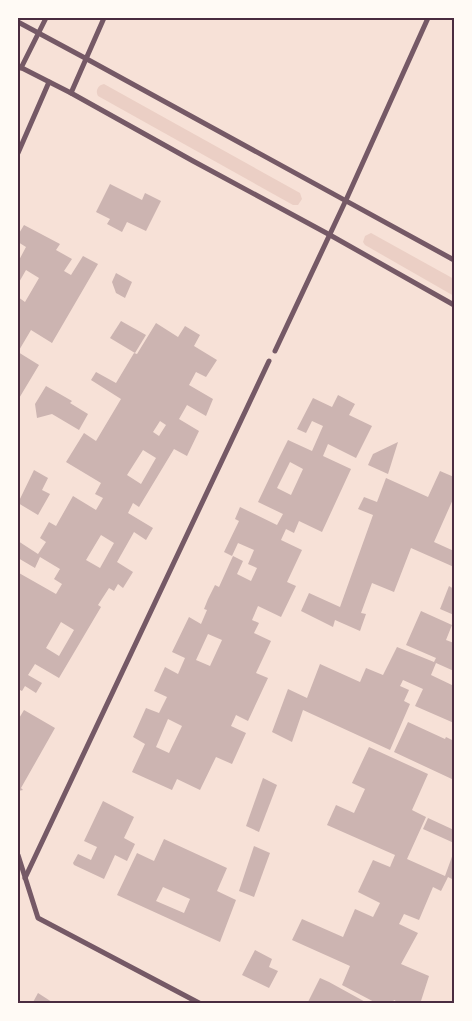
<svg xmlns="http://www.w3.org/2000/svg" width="472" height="1021" viewBox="0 0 472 1021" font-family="Figtree,sans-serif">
  <rect width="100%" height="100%" fill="#f7e1d7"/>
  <!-- green -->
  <g fill="#ebcfc5">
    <path d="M104 84 300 193 302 199 298 205H293L98 96C95 91 98 85 104 84Z"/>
    <path d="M371 233 454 279V296L365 245 363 242 365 236Z"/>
  </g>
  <!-- building -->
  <g fill="#ccb4b1" fill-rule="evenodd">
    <path d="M110 184 142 200 145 193 161 201 146 231 127 222 122 232 107 224 110 219 96 212Z"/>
    <path d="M24 225 60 244 56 250 72 259 64 271 71 275 83 256 98 264 52 343 31 330 18 352 39 365 18 400V297L25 302 39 278 26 270 18 284V262L26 247 18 242V235Z"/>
    <path d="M116 273 132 282 125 298 116 293 112 282Z"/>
    <path d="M121 321 146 335 135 353 110 338Z"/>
    <path d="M156 323 178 337 185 326 200 335 194 346 217 360 206 377 196 372 189 385 213 399 206 416 187 405 179 419 199 431 187 456 174 449 139 507 133 503 128 513 153 528 146 540 134 532 117 562 133 572 123 588 118 584 114 591 109 588 98 605 101 607 59 678 35 664 28 675 42 683 36 693 25 686 22 691 18 689V659L20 654 18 653V576L19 573 56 594 62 584 54 579 60 569 40 557 35 568 18 558V541L38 554 46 542 40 538 49 522 56 526 73 496 96 510 103 498 95 494 101 483 66 462 84 433 96 441 121 399 91 380 96 372 116 383 134 353 137 354ZM160 421 166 425 159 436 153 432ZM143 450 156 458 141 484 127 475ZM101 535 114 543 100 568 86 560ZM61 622 74 630 59 656 46 648Z"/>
    <path d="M46 386 72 401 70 403 88 414 79 430 52 414 37 418 35 404Z"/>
    <path d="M338 395 355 404 349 415 372 426 356 458 328 444 323 456 351 469 322 532 299 521 294 533 286 529 281 540 302 550 287 582 296 586 281 617 258 606 252 620 259 623 254 633 271 641 256 673 268 678 248 721 236 715 231 726 246 733 232 764 216 757 200 790 177 779 172 790 132 772 145 744 133 737 146 708 159 713 167 697 154 691 165 667 178 674 185 658 172 652 189 617 201 624 207 610 204 609 208 599 215 585 219 587 233 556 243 561 237 574 251 581 257 568 248 564 254 550 238 543 232 556 224 552 239 521 235 519 240 507 277 525 283 514 258 502 279 458 288 440 312 451 323 426 312 421 306 433 297 429 313 398 332 407ZM290 462 303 469 291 495 277 488ZM208 634 222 640 210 666 196 660ZM168 719 182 726 169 753 156 747Z"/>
    <path d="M398 442 388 474 368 465 373 454Z"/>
    <path d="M34 470 48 478 42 490 50 494 38 515 18 503Z"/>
    <path d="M440 471 454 477V497L434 542 454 551V567L411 548 394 592 372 583 361 613 366 614 360 631 335 620 333 627 301 611 309 593 340 607 373 515 358 509 364 497 377 502 386 478 428 497Z"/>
    <path d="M449 586 454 589V615L440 609Z"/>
    <path d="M421 611 452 625 446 640 454 643V671L436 663 431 675 454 686V723L415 706 423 689 403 680 400 686 409 690 404 701 410 704 390 750 303 710 292 742 272 732 288 689 307 698 320 664 360 682 366 668 383 675 397 647 434 662 436 658 406 645Z"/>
    <path d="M24 710 55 728 21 788 23 790 18 791V720Z"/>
    <path d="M408 722 445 739 446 737 454 741V780L394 752Z"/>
    <path d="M369 747 428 774 412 810 426 817 407 859 445 876 454 851V880L448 877 441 891 433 887 419 920 404 914 399 924 418 933 401 964 429 976 420 1004H401L394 1000 392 1004H378L342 985 350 966 292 940 302 919 343 937 355 909 373 917 380 903 358 892 373 860 390 867 395 855 327 825 336 805 354 813 365 789 352 783Z"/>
    <path d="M263 778 277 785 259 832 246 826Z"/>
    <path d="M103 801 134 817 124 838 135 844 127 861 115 855 104 879 74 865 73 863 78 854 91 860 97 847 84 841Z"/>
    <path d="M428 818 454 830V843L423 829Z"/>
    <path d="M164 839 227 868 217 891 236 900 220 942 117 895 137 853 154 861ZM163 887 190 899 184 913 156 901Z"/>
    <path d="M254 846 270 853 254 897 239 891Z"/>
    <path d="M255 950 272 959 269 967 278 971 269 988 242 975Z"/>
    <path d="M320 978 329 982 369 1004H307Z"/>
    <path d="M38 993 55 1004H32Z"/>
  </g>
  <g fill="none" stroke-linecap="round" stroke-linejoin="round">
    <!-- minor -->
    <g stroke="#755966" stroke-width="5">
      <path d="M18 22 85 58 454 260"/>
      <path d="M18 66 71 93 193 161 330 235 454 305"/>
      <path d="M21 68 46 18"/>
      <path d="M71 93 104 18"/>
      <path d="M18 153 49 82"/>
      <path d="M275 351 346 200 428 18"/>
      <path d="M18 855 38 918 201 1004"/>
      <path d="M25 878 269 361"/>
    </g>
  </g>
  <!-- border -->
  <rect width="472" height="1021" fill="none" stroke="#fffaf5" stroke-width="38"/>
  <rect x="19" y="19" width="434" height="983" fill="none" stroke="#4a2c40" stroke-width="2"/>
</svg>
